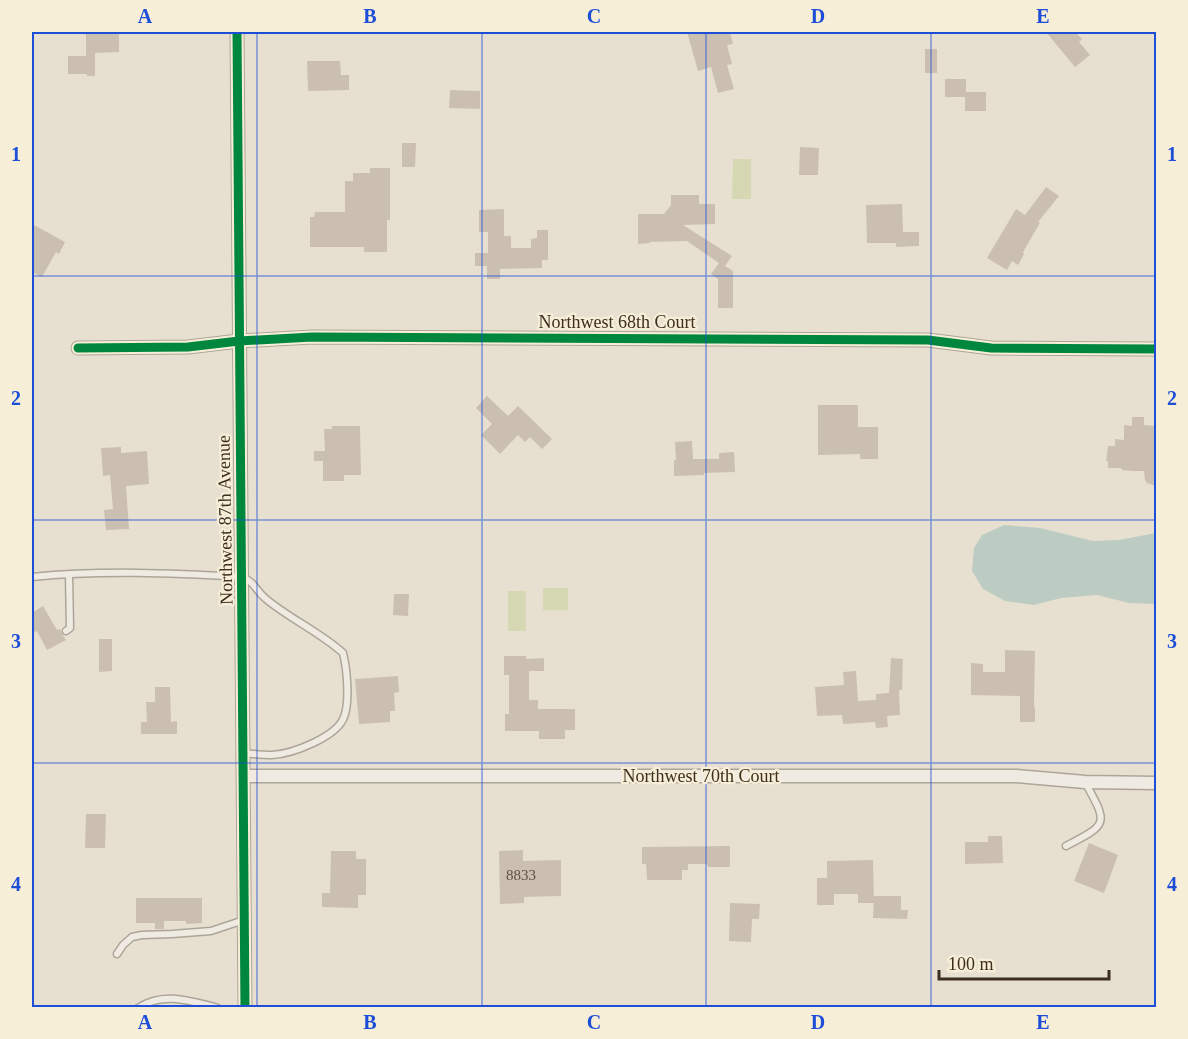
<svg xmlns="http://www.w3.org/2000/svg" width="1188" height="1039" viewBox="0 0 1188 1039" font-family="Georgia,serif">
  <rect width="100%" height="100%" fill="#e7e0d1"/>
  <!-- green -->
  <g fill="#d6d7b3">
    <path d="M733 159H751V199H732Z"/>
    <rect x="543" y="588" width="25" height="22"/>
    <rect x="508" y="591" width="18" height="40"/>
  </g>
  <!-- water -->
  <path fill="#bcccc2" d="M1004 525 1040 528 1093 541 1119 540 1156 533V604L1129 603 1097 595 1061 598 1034 605 1005 601 983 589 972 571 974 548 982 535Z"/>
  <!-- building -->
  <g fill="#cbbfb2">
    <path d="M86 32H119V52L95 53V76H87V74H68V56H86Z"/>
    <path d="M687 32H730L733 44 727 45 732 64 727 65 734 89 718 93 711 67 698 71Z"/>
    <path d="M1046 32H1075L1082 39 1079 42 1090 55 1075 67Z"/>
    <rect x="925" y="49" width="12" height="24"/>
    <path d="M307 61H340L341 75H349V90L308 91Z"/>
    <path d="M945 79H966V92H986V111H965V97H945Z"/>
    <path d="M450 90 480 91V109L449 108Z"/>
    <path d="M402 143H416L415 167H402Z"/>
    <path d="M800 147 819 148 818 175H799Z"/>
    <path d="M370 168H390V220H387V252H364V247H310V217H314L315 212H345V181H353V173H370Z"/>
    <path d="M1046 187 1059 196 1038 222 1040 223 1023 252 1024 254 1018 265 1012 261 1007 270 987 258 1016 209 1025 215Z"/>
    <path d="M671 195H699V204H715V224L683 225 732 256 725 266 733 271V308H718V279L711 274 719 263 687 241 650 242V243L638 244V214H664L671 205Z"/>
    <path d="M902 204 903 232H919V246L896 247V243H867L866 205Z"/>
    <path d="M504 209V236H511V248H531V239L537 238V230H548V260H542V268L500 269V279H487V266H475V253H488V232H479V210Z"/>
    <path d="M32 224 65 242 59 254 56 252 42 277 32 272Z"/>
    <path d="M487 396 508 416 518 406 552 439 542 449 530 437 525 442 518 435 500 454 481 435 492 424 476 408Z"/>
    <path d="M818 405H858V427H878V459H860V454L818 455Z"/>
    <path d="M1132 417H1144V425L1156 426V486L1147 483 1145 480 1144 471H1132L1122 470 1121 468H1108V461H1106L1108 446H1115V439L1124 440V425L1132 426Z"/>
    <path d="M332 426H360L361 475H344V481H323V461H314V451H325L324 429H332Z"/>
    <path d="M692 441 693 459H719V453L734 452 735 472 704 473V475L674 476V460H676L675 442Z"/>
    <path d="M121 447V453L147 451 149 484 126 486 129 529 106 530 104 510 113 509 110 475 103 476 101 448Z"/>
    <path d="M394 594H409L408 616 393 615Z"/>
    <path d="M43 606 57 630 60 629 62 634 66 640 47 650 37 631 32 634V613Z"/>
    <path d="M99 639H112V671L99 672Z"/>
    <path d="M1005 650 1035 651 1034 707H1035V722H1020V696L971 695V663L983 664V672H1005Z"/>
    <path d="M504 656H526V659L544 658V671H529V700H538V709H575V730H565V739H539V731H505V714H509V675H504Z"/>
    <path d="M891 658 903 659 902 690H899L900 715 887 716 888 727 876 728 875 722 843 724 842 715 817 716 815 687 844 685 843 672 856 671 858 701 876 700V694L889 693Z"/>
    <path d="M398 676 399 692 394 693 395 711H390V722L359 724 355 679Z"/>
    <path d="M155 687H170L171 722 177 721V734H141V722H147L146 702H155Z"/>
    <path d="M86 814H106L105 848H85Z"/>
    <path d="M988 836H1002L1003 863 965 864V842H988Z"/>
    <path d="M1089 843 1118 855 1104 893 1074 881Z"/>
    <path d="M730 846V867H708L707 864H688V870H682V880H647L646 864H642V847Z"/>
    <path d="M523 850V861L561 860V896L524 897V903L500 904 499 851Z"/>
    <path d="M331 851H356V859H366V895H358V908L322 907V893H330Z"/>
    <path d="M873 860 874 903H858V894H834V905H817V878H827V861Z"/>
    <path d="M874 896H901V910H908L907 919 873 918Z"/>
    <path d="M136 898H202V923L186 924V921H164V929H155V923H136Z"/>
    <path d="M730 903 760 904 759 919H752L751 942 729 941Z"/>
  </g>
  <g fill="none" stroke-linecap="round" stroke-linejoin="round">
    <defs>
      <g id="service">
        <path d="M32 577C102 570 172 573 242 577 255 582 255 590 266 599 290 619 320 632 343 653 347 669 350 702 344 717 337 737 292 754 272 755 263 755 253 754 244 753"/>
        <path d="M66 631 70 628 69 575"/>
        <path d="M1066 846C1109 824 1108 824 1085 782"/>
        <path d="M117 954 123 945 132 937 142 935 172 934 211 931 244 920"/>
        <path d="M138 1008C163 991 191 1001 218 1008"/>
      </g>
      <g id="minor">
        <path d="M237 32C239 357 244 682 245 1008"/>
        <path d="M78 348 188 347 239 341 312 337 928 340 991 348 1156 349"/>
        <path d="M244 776H1016L1085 782 1156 783"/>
      </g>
    </defs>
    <!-- service casing -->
    <use href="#service" stroke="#ada599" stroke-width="9"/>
    <!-- minor casing -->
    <use href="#minor" stroke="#ada599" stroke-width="15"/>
    <!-- service -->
    <use href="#service" stroke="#efebe3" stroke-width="6"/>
    <!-- minor -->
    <use href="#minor" stroke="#efebe3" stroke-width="12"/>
    <defs>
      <g id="cycleway">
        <path d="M237 32C239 357 244 682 245 1008"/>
        <path d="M78 348 188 347 239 341 312 337 928 340 991 348 1156 349"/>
      </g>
    </defs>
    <!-- cycleway casing -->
    <use href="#cycleway" stroke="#f7eed8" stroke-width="13"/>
    <!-- cycleway -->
    <use href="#cycleway" stroke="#00873e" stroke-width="9"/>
  </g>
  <!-- grid -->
  <path fill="none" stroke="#1d4ed8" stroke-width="1.5" stroke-opacity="0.55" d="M257 32V1008M482 32V1008M706 32V1008M931 32V1008M32 276H1156M32 520H1156M32 763H1156"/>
  <g text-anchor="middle" stroke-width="4.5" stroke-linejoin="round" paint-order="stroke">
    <!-- number labels -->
    <g font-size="15" fill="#605244">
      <text x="521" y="880">8833</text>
    </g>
    <!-- street labels -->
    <g font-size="18" fill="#3d2e20" stroke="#f7eed8">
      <text x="617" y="328">Northwest 68th Court</text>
      <text transform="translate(225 520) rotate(-91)" y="6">Northwest 87th Avenue</text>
      <text x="701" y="782">Northwest 70th Court</text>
    </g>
  </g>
  <!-- border -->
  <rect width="1188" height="1039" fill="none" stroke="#f7eed8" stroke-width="66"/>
  <!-- scale -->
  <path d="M939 970v9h170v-9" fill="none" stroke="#3d2e20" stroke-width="3"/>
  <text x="948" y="970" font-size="18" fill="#3d2e20" stroke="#f7eed8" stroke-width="4.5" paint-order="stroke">100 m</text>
  <rect x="33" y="33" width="1122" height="973" fill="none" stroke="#1d4ed8" stroke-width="2"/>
  <g font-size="20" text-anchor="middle" font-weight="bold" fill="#1d4ed8">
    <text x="145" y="23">A</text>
    <text x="370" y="23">B</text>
    <text x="594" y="23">C</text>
    <text x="818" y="23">D</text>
    <text x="1043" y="23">E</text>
    <text x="16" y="161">1</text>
    <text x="1172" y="161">1</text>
    <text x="16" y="405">2</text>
    <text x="1172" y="405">2</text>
    <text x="16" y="648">3</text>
    <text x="1172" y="648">3</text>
    <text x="16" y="891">4</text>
    <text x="1172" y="891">4</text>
    <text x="145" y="1029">A</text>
    <text x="370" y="1029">B</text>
    <text x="594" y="1029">C</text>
    <text x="818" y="1029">D</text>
    <text x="1043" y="1029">E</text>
  </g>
</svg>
